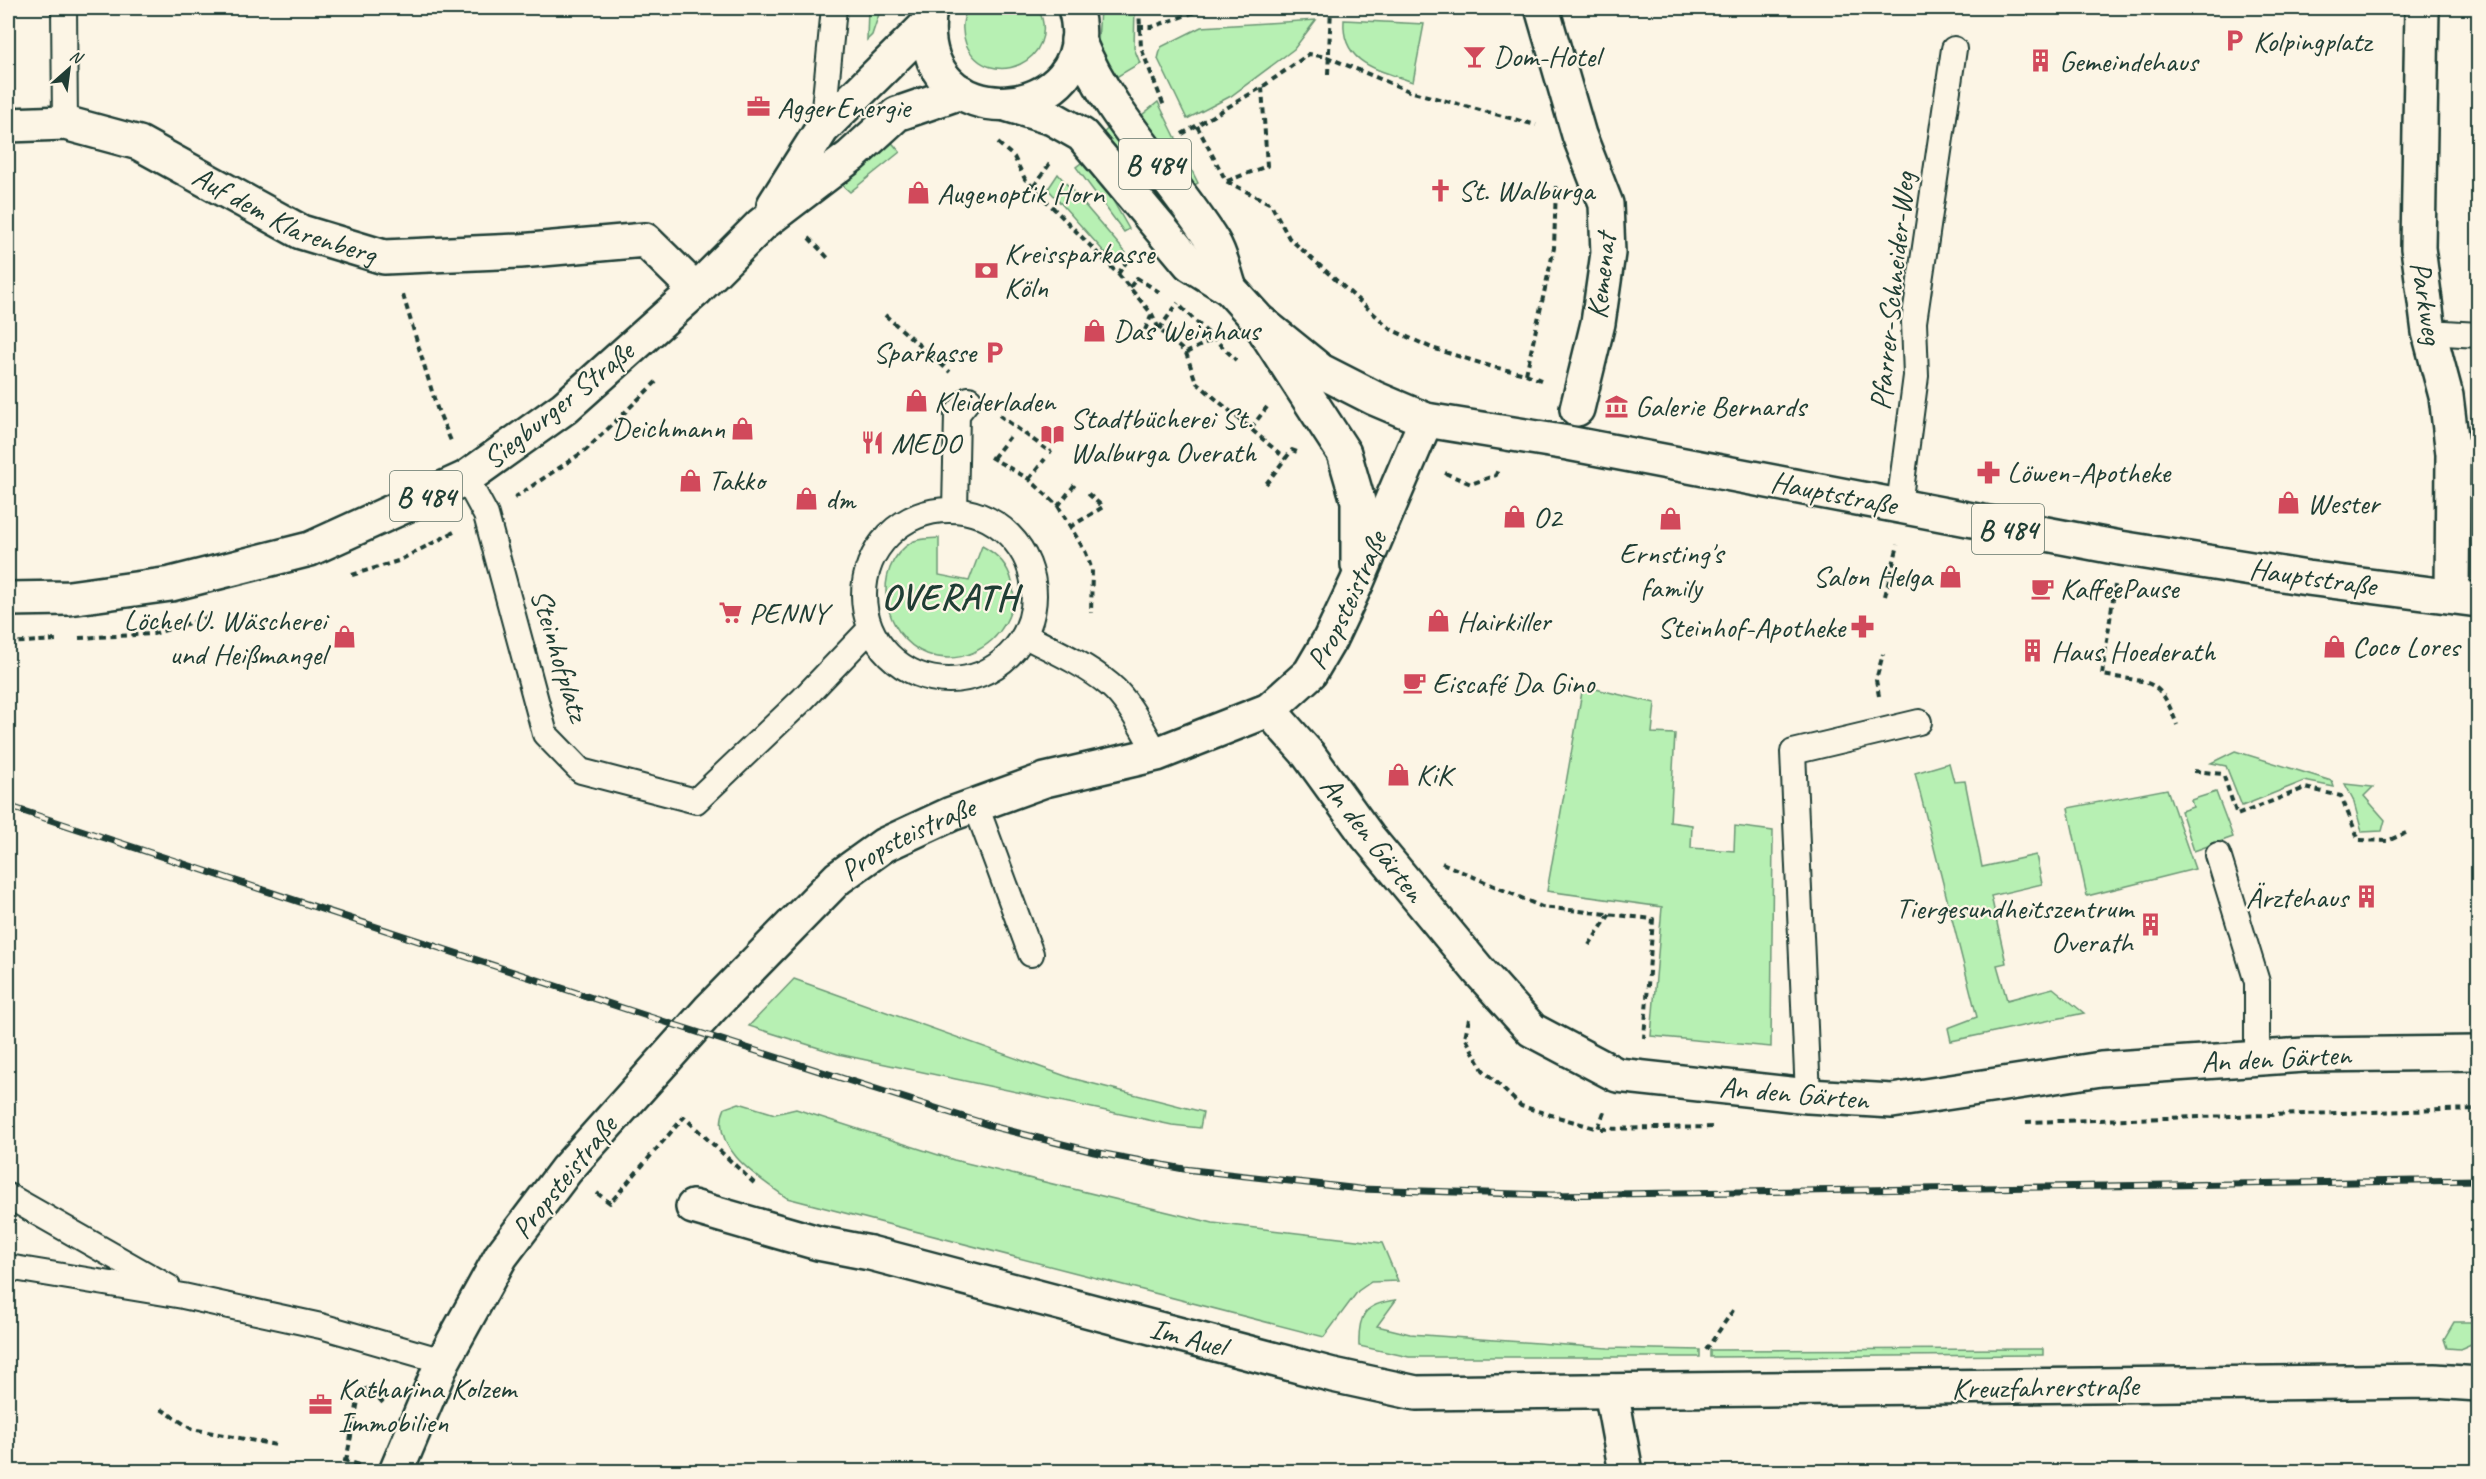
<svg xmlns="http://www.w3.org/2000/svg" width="2486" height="1479" viewBox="0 0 2486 1479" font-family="Caveat,sans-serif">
  <rect width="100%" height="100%" fill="#fcf5e5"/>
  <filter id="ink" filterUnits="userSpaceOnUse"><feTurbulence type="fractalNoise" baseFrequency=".0167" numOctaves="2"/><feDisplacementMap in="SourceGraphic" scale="12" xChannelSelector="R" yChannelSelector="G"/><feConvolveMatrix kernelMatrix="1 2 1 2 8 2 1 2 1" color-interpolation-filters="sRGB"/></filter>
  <g filter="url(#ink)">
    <!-- green -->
    <g fill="#b7f0b3" stroke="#6b9674" stroke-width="1.5">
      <path d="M868 8H881L872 35 867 40Z"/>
      <path d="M968 8H1038C1064 60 988 94 966 44 961 31 962 19 968 8Z"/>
      <path d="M1100 8H1135L1134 48 1140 63 1113 79 1098 44Z"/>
      <path d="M1316 20 1294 49 1231 96 1187 119 1158 59 1161 47 1201 27Z"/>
      <path d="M1344 20 1424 24 1413 82C1379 70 1341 64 1344 20Z"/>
      <path d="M1158 102 1198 183 1191 187 1142 115Z"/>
      <path d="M1112 125 1208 250 1200 256 1102 134Z"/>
      <path d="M888 138 900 152 850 192 840 183Z"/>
      <path d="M1085 160 1104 185 1129 229 1124 232 1076 167Z"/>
      <path d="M1058 174 1126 253 1115 264 1048 189Z"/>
      <path d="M939 538V575L969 581 982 546C1051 582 994 678 927 654 883 637 869 568 912 542 919 538 931 539 939 538Z"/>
      <path d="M1583 686 1655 703 1652 733 1675 734 1670 822 1692 825 1691 848 1734 851 1735 826 1773 831 1771 1047 1651 1036 1662 907 1547 891Z"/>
      <path d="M2235 751 2332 781 2334 787 2304 781 2242 806 2226 766 2211 763Z"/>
      <path d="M1949 763 1954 782 1965 781 1982 867 2036 855 2042 884 1991 896 2006 963 1997 965 2007 1000 2053 988 2084 1013 1951 1041 1948 1028 1977 1017 1915 773Z"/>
      <path d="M2345 784 2373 787 2364 796 2385 820 2382 831 2362 832 2353 799Z"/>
      <path d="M2167 789 2195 869 2087 896 2068 808Z"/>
      <path d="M2216 792 2233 837 2194 851 2181 811 2193 807 2191 800Z"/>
      <path d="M794 979 1071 1078 1203 1112 1200 1128 1172 1125 838 1054 749 1026Z"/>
      <path d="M739 1103 775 1114 796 1109 954 1160 1213 1223 1382 1243 1398 1281 1371 1282 1358 1291 1324 1337 787 1198C760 1179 707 1146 725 1108Z"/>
      <path d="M1396 1300 1377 1326 1410 1334 1608 1348 1700 1350V1357H1409L1359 1346C1358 1315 1364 1304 1396 1300Z"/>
      <path d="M2454 1322H2478V1341L2460 1349 2447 1348 2444 1339Z"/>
      <path d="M2043 1349V1355L1710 1357V1350Z"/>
    </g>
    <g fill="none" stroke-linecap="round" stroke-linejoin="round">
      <defs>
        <g id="service">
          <path d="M64 8 65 123"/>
          <path d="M822 129 834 8"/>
          <path d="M2429 332 2478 335"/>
          <path d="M466 478 486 515 545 734 581 771 696 801 801 701 870 629"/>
          <path d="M1899 505 1916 376 1914 322 1954 49"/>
          <circle cx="949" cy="595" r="85"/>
          <path d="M955 510 957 414 969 399"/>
          <path d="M1025 636C1053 650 1085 664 1110 685 1130 702 1143 731 1157 754"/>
          <path d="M976 806 1031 954"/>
          <path d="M2218 855 2257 982V1058"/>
          <path d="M1808 1096 1793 752 1919 722"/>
          <path d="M8 1196 168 1287"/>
          <path d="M8 1267 183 1296 321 1326 443 1361"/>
        </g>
        <g id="minor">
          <path d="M1542 8 1579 135 1606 204 1608 253 1598 323 1577 409"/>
          <path d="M2422 8 2418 248 2429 332 2446 396 2453 454 2452 596"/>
          <path id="s1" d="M8 125 65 123 139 143 301 232 384 257 520 251 645 240 696 290"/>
          <path d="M1269 710 1308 754 1368 837 1479 971 1532 1030 1617 1075 1808 1096 1892 1101 2101 1069 2304 1055 2478 1053"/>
          <path d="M693 1207 818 1243 870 1253 1333 1375 1416 1393 2435 1381 2478 1384"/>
          <path d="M1611 1391 1626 1472"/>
        </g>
        <g id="tertiary">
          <path d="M1263 328 1344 453 1358 501V565"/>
          <path id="s2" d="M396 1472 443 1361 501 1256 566 1170 710 1009 838 878 884 845 951 814 1045 780 1157 754 1269 710 1310 673 1330 639 1357 582 1426 420"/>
        </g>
        <g id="primary">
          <path d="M930 8C908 145 1108 125 1075 8"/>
          <path d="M1078 40C1109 116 1169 173 1213 242 1221 255 1225 274 1230 289"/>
          <path d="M1009 105 1052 118 1082 135 1190 264 1230 289 1258 320 1321 371 1374 398 1426 420 1568 443 2120 548 2307 578 2478 600"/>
          <path d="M774 205 822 129 927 25"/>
          <path d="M8 599 69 598 171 584 310 549 466 478 564 408 696 290 762 224 851 156 897 114 961 92"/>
        </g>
      </defs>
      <!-- service casing -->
      <use href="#service" stroke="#1f3d34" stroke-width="28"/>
      <!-- minor casing -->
      <use href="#minor" stroke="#1f3d34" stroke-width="38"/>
      <!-- tertiary casing -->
      <use href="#tertiary" stroke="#1f3d34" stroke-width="38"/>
      <!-- primary casing -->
      <use href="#primary" stroke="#1f3d34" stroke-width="38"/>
      <!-- path -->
      <g stroke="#1f3d34" stroke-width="4" stroke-dasharray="6 4.5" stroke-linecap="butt">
        <path d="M1139 8 1141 48 1164 106"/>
        <path d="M1138 27H1152L1207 8"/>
        <path d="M1328 74 1331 8"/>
        <path d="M1197 126 1226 181 1271 204 1289 238 1392 330 1432 348 1493 367 1526 374 1543 381"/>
        <path d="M1182 134 1262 87 1309 54 1327 57 1409 91 1536 125"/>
        <path d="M998 143 1014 157 1025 179 1118 274 1152 314 1159 329 1186 353 1196 382 1286 459"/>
        <path d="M1227 181 1267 166 1262 87"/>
        <path d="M1034 186 1051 162"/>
        <path d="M809 238 830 260"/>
        <path d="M1118 274 1131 255"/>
        <path d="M1130 287 1137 278 1161 293"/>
        <path d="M403 295 437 408 451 441"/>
        <path d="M1181 307 1236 360"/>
        <path d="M885 315 950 372"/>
        <path d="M1159 329 1178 303"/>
        <path d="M1145 330 1152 314"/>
        <path d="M1186 353 1213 339"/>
        <path d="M1526 374 1554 248 1556 186"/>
        <path d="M999 415 1050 452 1052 451"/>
        <path d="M1251 428 1267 407"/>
        <path d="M990 457 1029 479 1058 506 1086 553 1092 570 1091 613"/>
        <path d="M993 458 1012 434"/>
        <path d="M1445 473 1471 484 1496 475 1498 469"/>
        <path d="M1029 479 1045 459"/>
        <path d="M1266 484 1292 450 1297 452"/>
        <path d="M514 498 586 450 656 382"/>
        <path d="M1058 506 1076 483"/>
        <path d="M1070 527 1103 507 1085 491"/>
        <path d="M352 575 398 561 456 531"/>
        <path d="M2115 585 2102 675C2151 683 2159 676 2177 725"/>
        <path d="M1885 596 1898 545"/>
        <path d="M79 638 153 634 210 617"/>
        <path d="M8 643 57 640"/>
        <path d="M1879 696 1876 680 1883 654"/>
        <path d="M2194 771 2223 774 2237 815 2305 788 2341 796 2359 840 2387 841 2406 833"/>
        <path d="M1442 863 1542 907 1653 919 1644 1038"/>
        <path d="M1589 945 1610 914"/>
        <path d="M1469 1019 1465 1037 1483 1070 1521 1106 1598 1129"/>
        <path d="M1604 1112 1598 1129 1716 1127"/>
        <path d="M2026 1122 2478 1109"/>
        <path d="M597 1193 610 1203 684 1117 754 1183"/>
        <path d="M1706 1350 1734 1309"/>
        <path d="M161 1409 192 1429 276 1445"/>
        <path d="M343 1460 360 1465"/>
        <path d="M346 1461 359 1396 363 1390 370 1388 383 1403"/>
      </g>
      <!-- service -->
      <use href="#service" stroke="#fcf5e5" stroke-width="24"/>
      <!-- minor -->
      <use href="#minor" stroke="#fcf5e5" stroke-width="33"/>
      <!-- tertiary -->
      <use href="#tertiary" stroke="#fcf5e5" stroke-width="33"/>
      <!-- primary -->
      <use href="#primary" stroke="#fcf5e5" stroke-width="33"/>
      <defs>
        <path id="rail" d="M8 806 653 1018 995 1127 1094 1152 1184 1169 1360 1189 1552 1195 2478 1180"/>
      </defs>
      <!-- rail casing -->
      <use href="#rail" stroke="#1f3d34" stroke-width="7"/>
      <!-- rail -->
      <use href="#rail" stroke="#fcf5e5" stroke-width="4.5" stroke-dasharray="14" stroke-linecap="butt"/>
    </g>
  </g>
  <!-- icons -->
  <defs>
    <symbol id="parking-bare" viewBox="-9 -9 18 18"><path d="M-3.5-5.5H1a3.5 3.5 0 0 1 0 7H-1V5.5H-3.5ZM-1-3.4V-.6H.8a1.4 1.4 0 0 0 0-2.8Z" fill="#d1495b" stroke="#fcf5e5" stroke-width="2.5" paint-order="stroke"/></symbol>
    <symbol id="bar-bare" viewBox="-9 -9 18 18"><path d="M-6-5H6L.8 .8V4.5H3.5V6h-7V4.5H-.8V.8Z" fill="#d1495b" stroke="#fcf5e5" stroke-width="2.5" paint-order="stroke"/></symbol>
    <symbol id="building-bare" viewBox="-9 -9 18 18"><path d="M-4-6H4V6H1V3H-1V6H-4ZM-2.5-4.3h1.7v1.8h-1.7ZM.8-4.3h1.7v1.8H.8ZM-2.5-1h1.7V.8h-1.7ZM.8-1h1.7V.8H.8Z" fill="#d1495b" stroke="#fcf5e5" stroke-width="2.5" paint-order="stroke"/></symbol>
    <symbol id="office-bare" viewBox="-9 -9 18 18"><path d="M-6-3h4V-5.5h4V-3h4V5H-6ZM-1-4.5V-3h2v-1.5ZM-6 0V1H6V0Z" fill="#d1495b" stroke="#fcf5e5" stroke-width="2.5" paint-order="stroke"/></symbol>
    <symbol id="church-bare" viewBox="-9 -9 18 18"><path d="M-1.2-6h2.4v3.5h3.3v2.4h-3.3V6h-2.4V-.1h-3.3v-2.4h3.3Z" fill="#d1495b" stroke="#fcf5e5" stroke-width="2.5" paint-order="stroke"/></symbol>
    <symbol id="shop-bare" viewBox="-9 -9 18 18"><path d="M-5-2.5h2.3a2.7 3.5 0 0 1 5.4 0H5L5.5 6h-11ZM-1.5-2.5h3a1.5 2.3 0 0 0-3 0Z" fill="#d1495b" stroke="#fcf5e5" stroke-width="2.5" paint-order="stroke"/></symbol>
    <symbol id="bank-bare" viewBox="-9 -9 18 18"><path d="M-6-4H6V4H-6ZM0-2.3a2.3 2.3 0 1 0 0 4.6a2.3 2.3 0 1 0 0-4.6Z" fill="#d1495b" stroke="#fcf5e5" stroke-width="2.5" paint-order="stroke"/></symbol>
    <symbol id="museum-bare" viewBox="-9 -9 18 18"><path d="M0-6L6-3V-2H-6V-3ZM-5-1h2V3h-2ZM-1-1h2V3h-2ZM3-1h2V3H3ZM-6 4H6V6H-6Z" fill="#d1495b" stroke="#fcf5e5" stroke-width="2.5" paint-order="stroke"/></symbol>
    <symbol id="library-bare" viewBox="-9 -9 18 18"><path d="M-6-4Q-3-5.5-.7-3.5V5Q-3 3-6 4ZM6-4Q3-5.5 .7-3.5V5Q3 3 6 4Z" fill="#d1495b" stroke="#fcf5e5" stroke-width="2.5" paint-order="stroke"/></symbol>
    <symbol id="restaurant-bare" viewBox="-9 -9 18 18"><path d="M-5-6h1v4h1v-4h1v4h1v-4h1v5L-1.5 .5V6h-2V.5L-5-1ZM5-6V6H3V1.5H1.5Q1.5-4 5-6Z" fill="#d1495b" stroke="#fcf5e5" stroke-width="2.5" paint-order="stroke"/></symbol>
    <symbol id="pharmacy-bare" viewBox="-9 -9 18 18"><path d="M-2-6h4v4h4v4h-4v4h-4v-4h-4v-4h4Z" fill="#d1495b" stroke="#fcf5e5" stroke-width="2.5" paint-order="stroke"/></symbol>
    <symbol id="cafe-bare" viewBox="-9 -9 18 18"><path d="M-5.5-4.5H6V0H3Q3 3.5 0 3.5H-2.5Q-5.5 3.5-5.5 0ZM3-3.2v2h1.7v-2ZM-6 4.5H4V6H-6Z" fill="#d1495b" stroke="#fcf5e5" stroke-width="2.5" paint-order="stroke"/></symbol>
    <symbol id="supermarket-bare" viewBox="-9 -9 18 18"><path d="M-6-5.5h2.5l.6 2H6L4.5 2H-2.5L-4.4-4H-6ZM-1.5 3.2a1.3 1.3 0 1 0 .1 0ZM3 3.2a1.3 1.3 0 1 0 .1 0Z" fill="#d1495b" stroke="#fcf5e5" stroke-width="2.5" paint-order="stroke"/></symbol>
  </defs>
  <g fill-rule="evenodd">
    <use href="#parking-bare" x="2218" y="24" width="33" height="33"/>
    <use href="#bar-bare" x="1458" y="40" width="33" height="33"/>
    <use href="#building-bare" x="2024" y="44" width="33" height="33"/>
    <use href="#office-bare" x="742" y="90" width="33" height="33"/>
    <use href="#church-bare" x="1424" y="174" width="33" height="33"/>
    <use href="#shop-bare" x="902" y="176" width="33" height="33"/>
    <use href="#bank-bare" x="970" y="254" width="33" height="33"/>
    <use href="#shop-bare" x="1078" y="314" width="33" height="33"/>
    <use href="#parking-bare" x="978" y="336" width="33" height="33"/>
    <use href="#shop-bare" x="900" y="384" width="33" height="33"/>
    <use href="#museum-bare" x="1600" y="390" width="33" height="33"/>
    <use href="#shop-bare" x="726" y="412" width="33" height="33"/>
    <use href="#library-bare" x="1036" y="418" width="33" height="33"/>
    <use href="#restaurant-bare" x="856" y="426" width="33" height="33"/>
    <use href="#pharmacy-bare" x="1972" y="456" width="33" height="33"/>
    <use href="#shop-bare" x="674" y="464" width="33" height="33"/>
    <use href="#shop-bare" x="790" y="482" width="33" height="33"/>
    <use href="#shop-bare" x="2272" y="486" width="33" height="33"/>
    <use href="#shop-bare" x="1498" y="500" width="33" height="33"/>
    <use href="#shop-bare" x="1654" y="502" width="33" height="33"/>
    <use href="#shop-bare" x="1934" y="560" width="33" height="33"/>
    <use href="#cafe-bare" x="2026" y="572" width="33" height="33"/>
    <use href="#supermarket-bare" x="714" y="596" width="33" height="33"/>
    <use href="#shop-bare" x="1422" y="604" width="33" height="33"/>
    <use href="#pharmacy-bare" x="1846" y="610" width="33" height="33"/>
    <use href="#shop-bare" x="328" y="620" width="33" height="33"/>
    <use href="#shop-bare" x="2318" y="630" width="33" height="33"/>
    <use href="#building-bare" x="2016" y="634" width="33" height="33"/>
    <use href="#cafe-bare" x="1398" y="666" width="33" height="33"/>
    <use href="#shop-bare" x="1382" y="758" width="33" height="33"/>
    <use href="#building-bare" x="2350" y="880" width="33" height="33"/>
    <use href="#building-bare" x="2134" y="908" width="33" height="33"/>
    <use href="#office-bare" x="304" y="1388" width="33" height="33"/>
  </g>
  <g text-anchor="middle" stroke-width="4.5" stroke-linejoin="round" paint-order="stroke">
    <!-- shield labels -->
    <g fill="#fcf5e5" stroke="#617469" stroke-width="1.5">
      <rect x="1119" y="139" width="72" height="50" rx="4.5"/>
      <rect x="390" y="471" width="72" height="50" rx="4.5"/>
      <rect x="1972" y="504" width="72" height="50" rx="4.5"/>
    </g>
    <g font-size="28" font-weight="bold" fill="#1f3d34">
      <text x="1155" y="174">B 484</text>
      <text x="426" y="506">B 484</text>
      <text x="2008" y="539">B 484</text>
    </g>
    <!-- poi labels -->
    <g font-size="30" fill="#1f3d34" stroke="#fcf5e5" text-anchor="start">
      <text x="2253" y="51">Kolpingplatz</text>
      <text x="1493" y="66">Dom-Hotel</text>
      <text x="2059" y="71">Gemeindehaus</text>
      <text x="777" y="117">AggerEnergie</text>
      <text x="1458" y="200">St. Walburga</text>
      <text x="937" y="203">Augenoptik Horn</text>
      <text x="1004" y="263">Kreissparkasse<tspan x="1004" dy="34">Köln</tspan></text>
      <text x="1113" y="340">Das Weinhaus</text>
      <text x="976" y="362" text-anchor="end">Sparkasse</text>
      <text x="934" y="411">Kleiderladen</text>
      <text x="1635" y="416">Galerie Bernards</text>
      <text x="1070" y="428">Stadtbücherei St.<tspan x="1070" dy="34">Walburga Overath</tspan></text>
      <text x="725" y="438" text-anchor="end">Deichmann</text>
      <text x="891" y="453">MEDO</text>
      <text x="2007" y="482">Löwen-Apotheke</text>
      <text x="708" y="490">Takko</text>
      <text x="825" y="509">dm</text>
      <text x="2307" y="513">Wester</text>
      <text x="1533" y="527">O2</text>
      <text x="1671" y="563" text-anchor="middle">Ernsting's<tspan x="1671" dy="34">family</tspan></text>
      <text x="1932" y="586" text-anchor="end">Salon Helga</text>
      <text x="2060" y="598">KaffeePause</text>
      <text x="749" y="623">PENNY</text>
      <text x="326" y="630" text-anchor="end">Löchel U. Wäscherei<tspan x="326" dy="34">und Heißmangel</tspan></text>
      <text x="1457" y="631">Hairkiller</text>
      <text x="1845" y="637" text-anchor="end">Steinhof-Apotheke</text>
      <text x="2352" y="656">Coco Lores</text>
      <text x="2051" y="661">Haus Hoederath</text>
      <text x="1432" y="693">Eiscafé Da Gino</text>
      <text x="1416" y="784">KiK</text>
      <text x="2348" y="907" text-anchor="end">Ärztehaus</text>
      <text x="2133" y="918" text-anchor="end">Tiergesundheitszentrum<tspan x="2133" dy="34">Overath</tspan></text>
      <text x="338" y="1398">Katharina Kolzem<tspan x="338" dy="34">Immobilien</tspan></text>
    </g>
    <!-- street labels -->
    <g font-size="30" fill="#1f3d34" stroke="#fcf5e5">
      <text dy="10" stroke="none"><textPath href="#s1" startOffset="297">Auf dem Klarenberg</textPath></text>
      <text transform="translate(1601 276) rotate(-84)" y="10">Kemenat</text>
      <text transform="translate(1892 291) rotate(-84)" y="10">Pfarrer-Schneider-Weg</text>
      <text transform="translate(2427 303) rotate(81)" y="10">Parkweg</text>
      <text transform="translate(558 405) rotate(-39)" y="10">Siegburger Straße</text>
      <text transform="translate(1834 493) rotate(11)" y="10">Hauptstraße</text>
      <text transform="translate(2313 577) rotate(8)" y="10">Hauptstraße</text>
      <text dy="10" stroke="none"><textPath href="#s2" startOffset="1350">Propsteistraße</textPath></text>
      <text transform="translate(560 655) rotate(73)" y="10">Steinhofplatz</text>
      <text transform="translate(1373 839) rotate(52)" y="10">An den Gärten</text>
      <text dy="10" stroke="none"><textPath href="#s2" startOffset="828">Propsteistraße</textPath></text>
      <text transform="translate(2276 1058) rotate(-3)" y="10">An den Gärten</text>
      <text transform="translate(1794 1093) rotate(5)" y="10">An den Gärten</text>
      <text transform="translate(564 1177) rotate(-51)" y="10">Propsteistraße</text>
      <text transform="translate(1188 1337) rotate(15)" y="10">Im Auel</text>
      <text transform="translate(2045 1387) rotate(-1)" y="10">Kreuzfahrerstraße</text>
    </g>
    <!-- district labels -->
    <g font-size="36" font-weight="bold" letter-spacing="1.5" fill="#1f3d34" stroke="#fcf5e5">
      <text x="950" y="609">OVERATH</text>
    </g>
  </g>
  <!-- margin -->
  <rect width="2486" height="1479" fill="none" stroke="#fcf5e5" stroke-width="30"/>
  <rect x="15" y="15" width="2456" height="1449" fill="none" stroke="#1f3d34" stroke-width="2" filter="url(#ink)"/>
  <!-- north arrow -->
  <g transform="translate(69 69) rotate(28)" stroke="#fcf5e5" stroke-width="4.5" paint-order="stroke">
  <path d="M0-4.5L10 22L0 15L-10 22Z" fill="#1f3d34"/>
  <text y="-9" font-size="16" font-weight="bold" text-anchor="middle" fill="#1f3d34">N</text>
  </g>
</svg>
